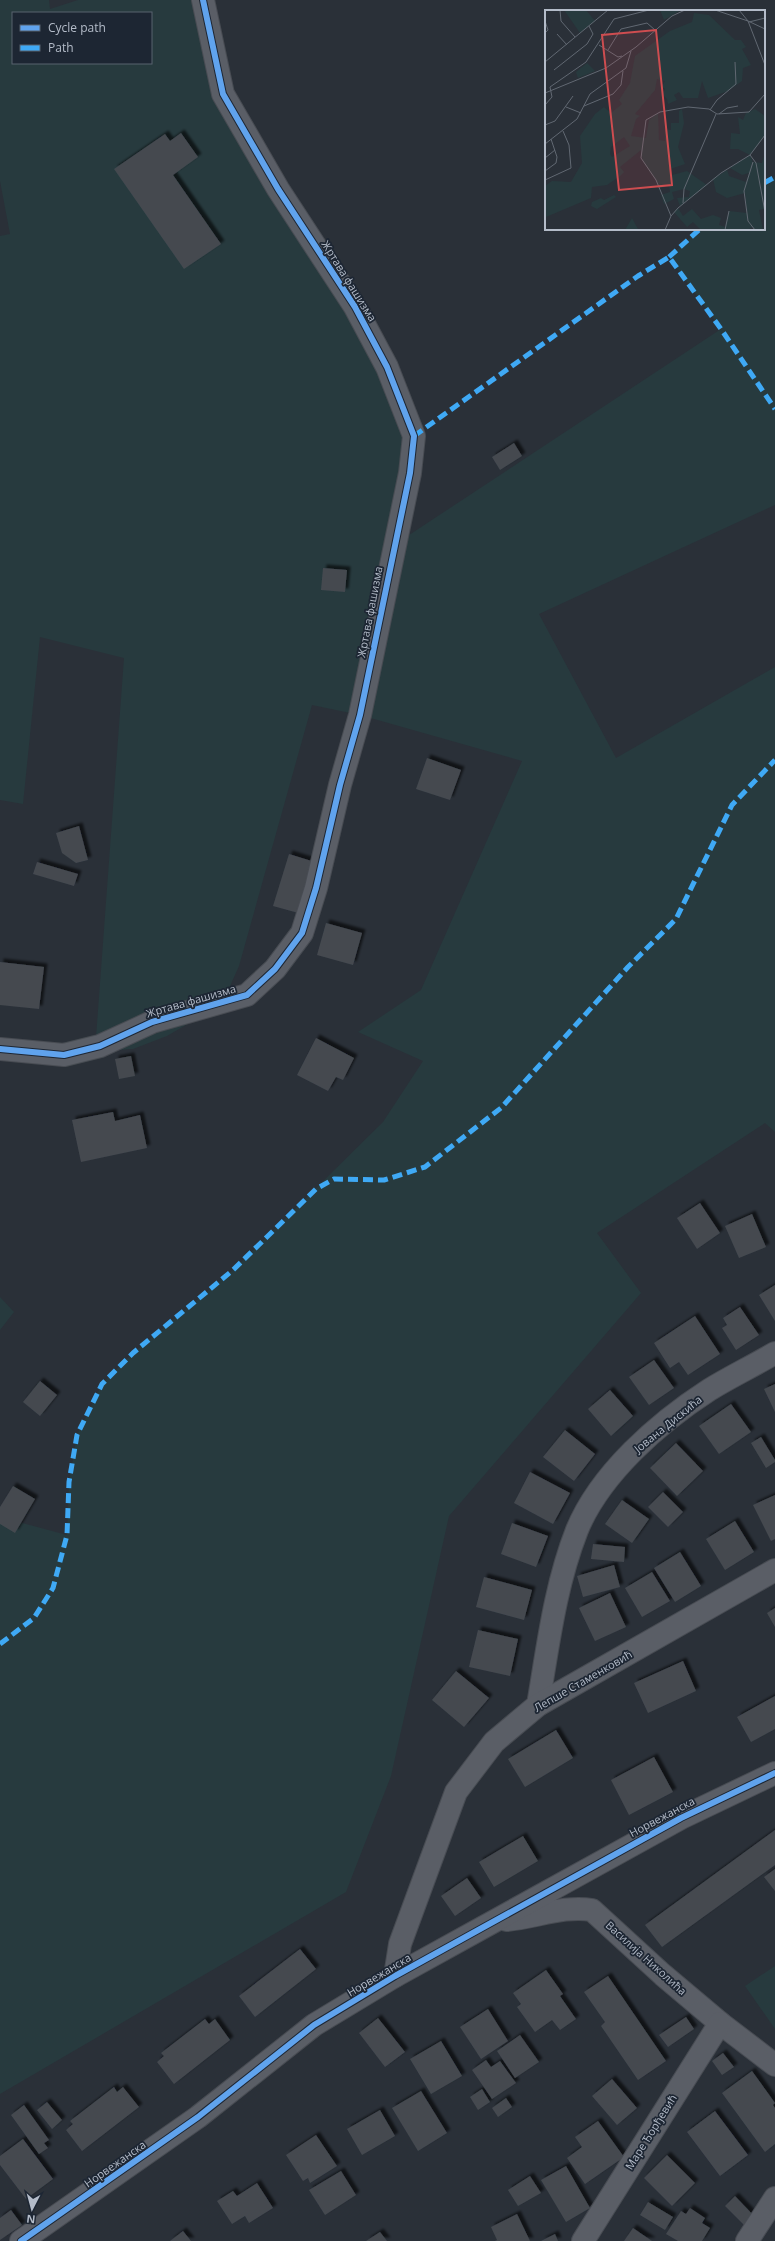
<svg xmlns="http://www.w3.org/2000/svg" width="775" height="2241" viewBox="0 0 775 2241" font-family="'Open Sans',sans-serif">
  <defs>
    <filter id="shadow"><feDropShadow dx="3.5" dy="-3.5" stdDeviation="1" flood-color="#0009"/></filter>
  </defs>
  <rect width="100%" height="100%" fill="#2a3038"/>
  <!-- green -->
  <g fill="#273a3e" fill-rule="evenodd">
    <path d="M0 0H49L50 9 78 0H204L223 94 278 189 414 436 394 545 721 329 669 257 700 229H764V183L775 177V505L539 614 616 758 775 667V1132L765 1123 597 1233 641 1293 449 1516 391 1776 346 1892 0 2094V1517L67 1535 69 1482 77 1435 102 1384 133 1353 233 1270 383 1122 423 1061 358 1032 421 990 522 761 360 715 312 705 239 966 222 1004 167 1036 133 1049 95 1051 124 658 40 637 23 804 0 800V236L10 234 0 181ZM13 13H151V63H13Z"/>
    <path d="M0 1297 14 1312 0 1330Z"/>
    <path d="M775 1966V2029L745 1986Z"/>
  </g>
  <!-- building -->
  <g fill="#444950" filter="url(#shadow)">
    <path d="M181 133 198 157 173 175 221 244 184 269 114 169 165 134 170 141Z"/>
    <path d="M514 443 522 456 500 470 492 457Z"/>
    <path d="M323 568 347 570 345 592 321 590Z"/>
    <path d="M427 758 461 770 450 800 416 789Z"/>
    <path d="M79 826 88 860 76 863 62 853 56 833Z"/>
    <path d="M289 854 318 863 302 914 273 906Z"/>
    <path d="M37 862 78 874 74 886 33 874Z"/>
    <path d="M326 923 362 933 353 965 317 955Z"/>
    <path d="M0 962 44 967 39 1009 0 1005Z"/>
    <path d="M316 1038 354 1058 343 1080 336 1077 328 1091 297 1075Z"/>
    <path d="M131 1056 135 1076 119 1079 115 1059Z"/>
    <path d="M113 1112 115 1121 140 1115 147 1148 81 1162 72 1120Z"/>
    <path d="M700 1203 720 1233 697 1249 677 1218Z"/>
    <path d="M752 1214 766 1247 739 1258 725 1226Z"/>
    <path d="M775 1285V1321L759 1295Z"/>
    <path d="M740 1307 759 1335 736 1350 722 1328 727 1325 723 1318Z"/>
    <path d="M695 1316 720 1354 688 1375 679 1362 670 1368 654 1343Z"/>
    <path d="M654 1360 674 1388 649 1405 629 1377Z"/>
    <path d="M40 1381 57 1395 40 1416 23 1402Z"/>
    <path d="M775 1384V1412L764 1389Z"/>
    <path d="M610 1390 633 1416 611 1436 588 1409Z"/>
    <path d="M731 1404 751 1432 719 1454 699 1426Z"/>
    <path d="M565 1430 595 1454 574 1481 543 1457Z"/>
    <path d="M761 1437 775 1460V1462L766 1468 751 1443Z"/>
    <path d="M676 1443 703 1471 677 1496 650 1468Z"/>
    <path d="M530 1472 570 1493 553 1524 514 1503Z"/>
    <path d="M13 1486 35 1499 15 1533 0 1524V1507Z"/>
    <path d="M663 1492 683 1512 668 1527 648 1507Z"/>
    <path d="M775 1495V1539L771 1541 753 1505Z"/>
    <path d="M622 1500 649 1519 632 1543 605 1524Z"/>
    <path d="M735 1521 754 1552 725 1570 706 1539Z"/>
    <path d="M512 1523 548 1536 536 1567 501 1554Z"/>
    <path d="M593 1544 625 1547 624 1562 591 1559Z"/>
    <path d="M680 1552 701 1586 675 1602 654 1568Z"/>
    <path d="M614 1565 620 1587 583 1597 577 1576Z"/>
    <path d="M652 1572 670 1601 642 1617 625 1588Z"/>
    <path d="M484 1577 532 1590 524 1620 476 1607Z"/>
    <path d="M610 1593 626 1627 595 1641 579 1608Z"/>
    <path d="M775 1608V1627L767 1613Z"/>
    <path d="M478 1630 518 1639 510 1676 469 1667Z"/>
    <path d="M683 1661 696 1691 648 1713 634 1683Z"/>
    <path d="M456 1671 489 1698 464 1727 432 1700Z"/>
    <path d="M775 1696V1729L751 1742 737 1717Z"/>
    <path d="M556 1730 573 1758 525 1787 508 1759Z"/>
    <path d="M654 1757 673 1792 629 1815 611 1780Z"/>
    <path d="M775 1830V1865L662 1947 645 1925Z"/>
    <path d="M523 1836 538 1861 494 1887 479 1862Z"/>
    <path d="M775 1869V1891L764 1877Z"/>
    <path d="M467 1878 481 1898 455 1916 441 1896Z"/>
    <path d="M300 1949 316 1969 255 2017 239 1996Z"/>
    <path d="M546 1970 563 1994 560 1996 576 2019 560 2030 552 2020 535 2032 517 2007 521 2004 513 1993Z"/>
    <path d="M608 1976 666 2061 638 2080 601 2026 605 2022 584 1992Z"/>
    <path d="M488 2009 508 2041 481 2059 460 2027Z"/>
    <path d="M686 2017 694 2029 668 2047 659 2035Z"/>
    <path d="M378 2018 405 2052 385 2067 359 2033Z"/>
    <path d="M205 2019 209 2024 215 2019 230 2040 174 2084 157 2062 164 2056 161 2053Z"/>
    <path d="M520 2035 539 2062 515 2078 497 2051Z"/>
    <path d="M441 2041 462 2076 431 2094 410 2059Z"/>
    <path d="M723 2053 734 2067 722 2075 712 2061Z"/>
    <path d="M486 2060 491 2067 500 2061 516 2083 492 2099 472 2070Z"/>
    <path d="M752 2071 775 2103 773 2105 775 2108V2144L765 2152 722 2093Z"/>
    <path d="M612 2079 637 2108 617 2125 592 2096Z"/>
    <path d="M114 2087 117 2092 123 2087 139 2107 82 2151 66 2130 73 2124 70 2121Z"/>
    <path d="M482 2089 490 2102 478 2110 470 2097Z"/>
    <path d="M421 2091 447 2133 418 2151 392 2108Z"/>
    <path d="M506 2098 512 2107 498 2117 492 2108Z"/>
    <path d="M47 2102 62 2120 52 2129 37 2110Z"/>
    <path d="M24 2105 49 2140 44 2143 48 2148 39 2154 11 2115Z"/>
    <path d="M380 2110 395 2136 362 2155 347 2129Z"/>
    <path d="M715 2111 748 2155 720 2176 687 2132Z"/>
    <path d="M598 2121 624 2157 585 2184 567 2158 582 2147 575 2137Z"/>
    <path d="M316 2135 337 2166 310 2183 308 2178 303 2181 286 2155Z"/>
    <path d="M23 2139 53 2179 26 2199 0 2165V2156Z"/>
    <path d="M667 2155 695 2183 672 2206 644 2178Z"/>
    <path d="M566 2166 590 2208 566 2222 541 2180Z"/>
    <path d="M341 2171 356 2195 325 2215 309 2190Z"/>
    <path d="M530 2176 541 2193 518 2206 508 2190Z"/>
    <path d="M257 2183 273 2208 249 2223 245 2216 232 2224 217 2201 233 2191 237 2196Z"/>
    <path d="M735 2196 756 2218 746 2227 725 2206Z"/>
    <path d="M648 2202 673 2217 665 2230 640 2215Z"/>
    <path d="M690 2208 705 2218 702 2223 710 2228 702 2241H678L666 2234 681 2211 686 2214Z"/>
    <path d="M11 2210 22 2225 0 2240V2218Z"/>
    <path d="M517 2214 530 2241H495L497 2240 491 2227Z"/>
    <path d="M633 2228 652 2241H624Z"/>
    <path d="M183 2231 191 2241H170Z"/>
    <path d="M380 2232 387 2241H366Z"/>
    <path d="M555 2234 558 2241H541Z"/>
  </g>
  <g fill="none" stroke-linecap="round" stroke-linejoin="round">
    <defs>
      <g id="minor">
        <path d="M0 1049 64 1055 100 1046 152 1022 247 995 275 969 302 933 316 888 340 785 360 715 410 473 414 436 387 367 355 307 278 189 223 94 203 0"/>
        <path d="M538 1705C548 1646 555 1586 577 1530 600 1474 658 1423 709 1390 730 1377 753 1366 775 1353"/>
        <path d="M506 1920C534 1918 564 1905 592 1910L663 1975 720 2023 775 2065"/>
        <path d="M395 1976 400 1944 456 1792 494 1742 538 1705 775 1570"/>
        <path d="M21 2241 198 2117 314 2025 395 1976 681 1818 775 1773"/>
        <path d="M583 2241 720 2023"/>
        <path d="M747 2241 775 2198"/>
      </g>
    </defs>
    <!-- minor casing -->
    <use href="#minor" stroke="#484c53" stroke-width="24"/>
    <!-- minor -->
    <use href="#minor" stroke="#5a5e66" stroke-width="22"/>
    <!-- quiet -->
    <g stroke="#3fa9f5" stroke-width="5" stroke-dasharray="10 5" stroke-linecap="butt">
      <path d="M764 183 775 177"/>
      <path d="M669 257 700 229"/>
      <path d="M414 436 638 276 669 257 721 329 775 409"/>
      <path d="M0 1644 34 1618 53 1588 67 1535 69 1482 77 1435 102 1384 133 1353 233 1270 316 1189 334 1179 384 1180 425 1167 501 1108 628 967 676 919 732 805 775 760"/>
    </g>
    <defs>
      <g id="cycleway">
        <path d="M0 1049 64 1055 100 1046 152 1022 247 995 275 969 302 933 316 888 340 785 360 715 410 473 414 436 387 367 355 307 278 189 223 94 203 0"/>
        <path d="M21 2241 198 2117 314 2025 395 1976 681 1818 775 1773"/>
      </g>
    </defs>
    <!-- cycleway casing -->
    <use href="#cycleway" stroke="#1d2633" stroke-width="8"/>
    <!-- cycleway -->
    <use href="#cycleway" stroke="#60a3ed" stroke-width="6"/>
  </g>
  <g text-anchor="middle" stroke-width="3.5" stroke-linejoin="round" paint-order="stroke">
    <!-- street labels -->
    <g font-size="11" fill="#b4bcc9" stroke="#1d2633">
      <text transform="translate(349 281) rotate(58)" y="4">Жртава фашизма</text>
      <text transform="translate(370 612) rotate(-79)" y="4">Жртава фашизма</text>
      <text transform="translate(191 1001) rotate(-16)" y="4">Жртава фашизма</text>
      <text transform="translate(668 1424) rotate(-39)" y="4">Јована Дискића</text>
      <text transform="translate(583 1681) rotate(-30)" y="4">Лепше Стаменковић</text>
      <text transform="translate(662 1817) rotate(-28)" y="4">Норвежанска</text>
      <text transform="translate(646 1958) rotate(42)" y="4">Василија Николића</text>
      <text transform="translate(379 1975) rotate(-31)" y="4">Норвежанска</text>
      <text transform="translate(651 2132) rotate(-58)" y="4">Маре Ђорђевић</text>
      <text transform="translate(115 2164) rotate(-35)" y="4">Норвежанска</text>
    </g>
  </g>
  <!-- overview -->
  <g transform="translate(545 10)">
    <rect width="220" height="220" fill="#2a3038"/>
    <path d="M19 0H41L50 11 35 23ZM115 0H136L119 10ZM149 3 164 5 190 30H196L201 37 197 39 206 55 198 58 197 71 183 81 163 88 157 71 153 88H138L134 82 129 85 132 90 123 94 122 89 117 84 120 79 117 77 120 71 112 69 110 80 90 104 95 106 91 109 86 126 101 128 104 110 113 103 114 130 120 131V119L126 120V113H134V101L137 99 139 113 133 137 140 154 125 159 127 165 142 161 162 175 135 196 132 188 144 187 145 181 139 179 127 182 129 189 119 194 116 185 125 182 124 175 114 179 111 170 98 152 96 140 75 157 79 162 75 166 62 175 47 177 46 188 1 207 0 210V176L7 171 26 172 37 153 35 126 50 104 59 97 66 103 77 94 74 90 85 73 90 46 125 21 147 12ZM79 127 85 136 67 147 65 144 66 137ZM42 53 50 61 33 68 31 62ZM210 99 220 106V125L205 145 208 152 217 153 220 143 219 199 214 200 218 220H210L207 217 203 220H156L148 212 142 217 129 202 133 198 138 206 147 199 156 209 168 205 176 208 174 215 180 217 184 201 202 203 200 183 182 188 171 182 168 169 182 160 184 166 201 172 204 163 197 165 185 158 205 145 193 139H185L186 123 195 124 193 107 198 110 201 103ZM69 185 71 187 52 199 46 196 47 192 56 188 59 190ZM87 208 93 219 80 220Z" fill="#273a3e" fill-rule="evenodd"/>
    <path fill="none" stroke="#616872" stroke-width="1" d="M15 0 16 11 30 27M170 0 203 11 220 55M194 0 203 11 220 19M0 11 3 20 0 23M204 12 220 8M12 24 22 35M54 35 73 47 77 46M63 40 76 19 102 13 110 20M0 52 63 0M9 60 42 34 48 24 44 16M0 83 61 58 91 37 127 6 140 0M0 95 7 87 5 77 41 52 69 9 104 0M39 96 68 84 76 75 78 61M21 97 36 103M165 100 172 90 191 74 190 52M174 104 182 98 193 96M0 115 10 111 28 86M0 134 32 109 45 84 81 58 86 41M205 145 211 153 220 202M0 148 10 140M208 152 199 181 203 211 210 220M0 161 11 153 12 147 6 129M0 170 26 158 24 135 18 121M138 193 139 179 171 104M126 206 111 170 96 148 101 110 115 102 143 97 164 99 172 104 204 102 220 84M120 220 126 206 133 198 176 163 205 145 220 125M180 220 184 201"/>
    <path fill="#ce4d50" fill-opacity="0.15" stroke="#ce4d50" stroke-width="2" d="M111 20 127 175 74 180 57 25Z"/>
    <rect width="220" height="220" fill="none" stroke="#b4bcc9" stroke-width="2"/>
  </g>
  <!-- legend -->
  <rect x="12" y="12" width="140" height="52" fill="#1d2633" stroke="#59626f"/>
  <rect x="20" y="25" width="20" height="6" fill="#60a3ed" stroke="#59626f"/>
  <text x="48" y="32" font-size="12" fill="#b4bcc9">Cycle path</text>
  <rect x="20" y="45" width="20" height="6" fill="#3fa9f5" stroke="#59626f"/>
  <text x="48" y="52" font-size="12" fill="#b4bcc9">Path</text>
  <!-- north arrow -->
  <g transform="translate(32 2209) rotate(186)" stroke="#1d2633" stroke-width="3" paint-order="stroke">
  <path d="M0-3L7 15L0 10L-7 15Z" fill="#b4bcc9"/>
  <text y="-6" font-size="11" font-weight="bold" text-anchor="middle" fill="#b4bcc9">N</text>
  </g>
</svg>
